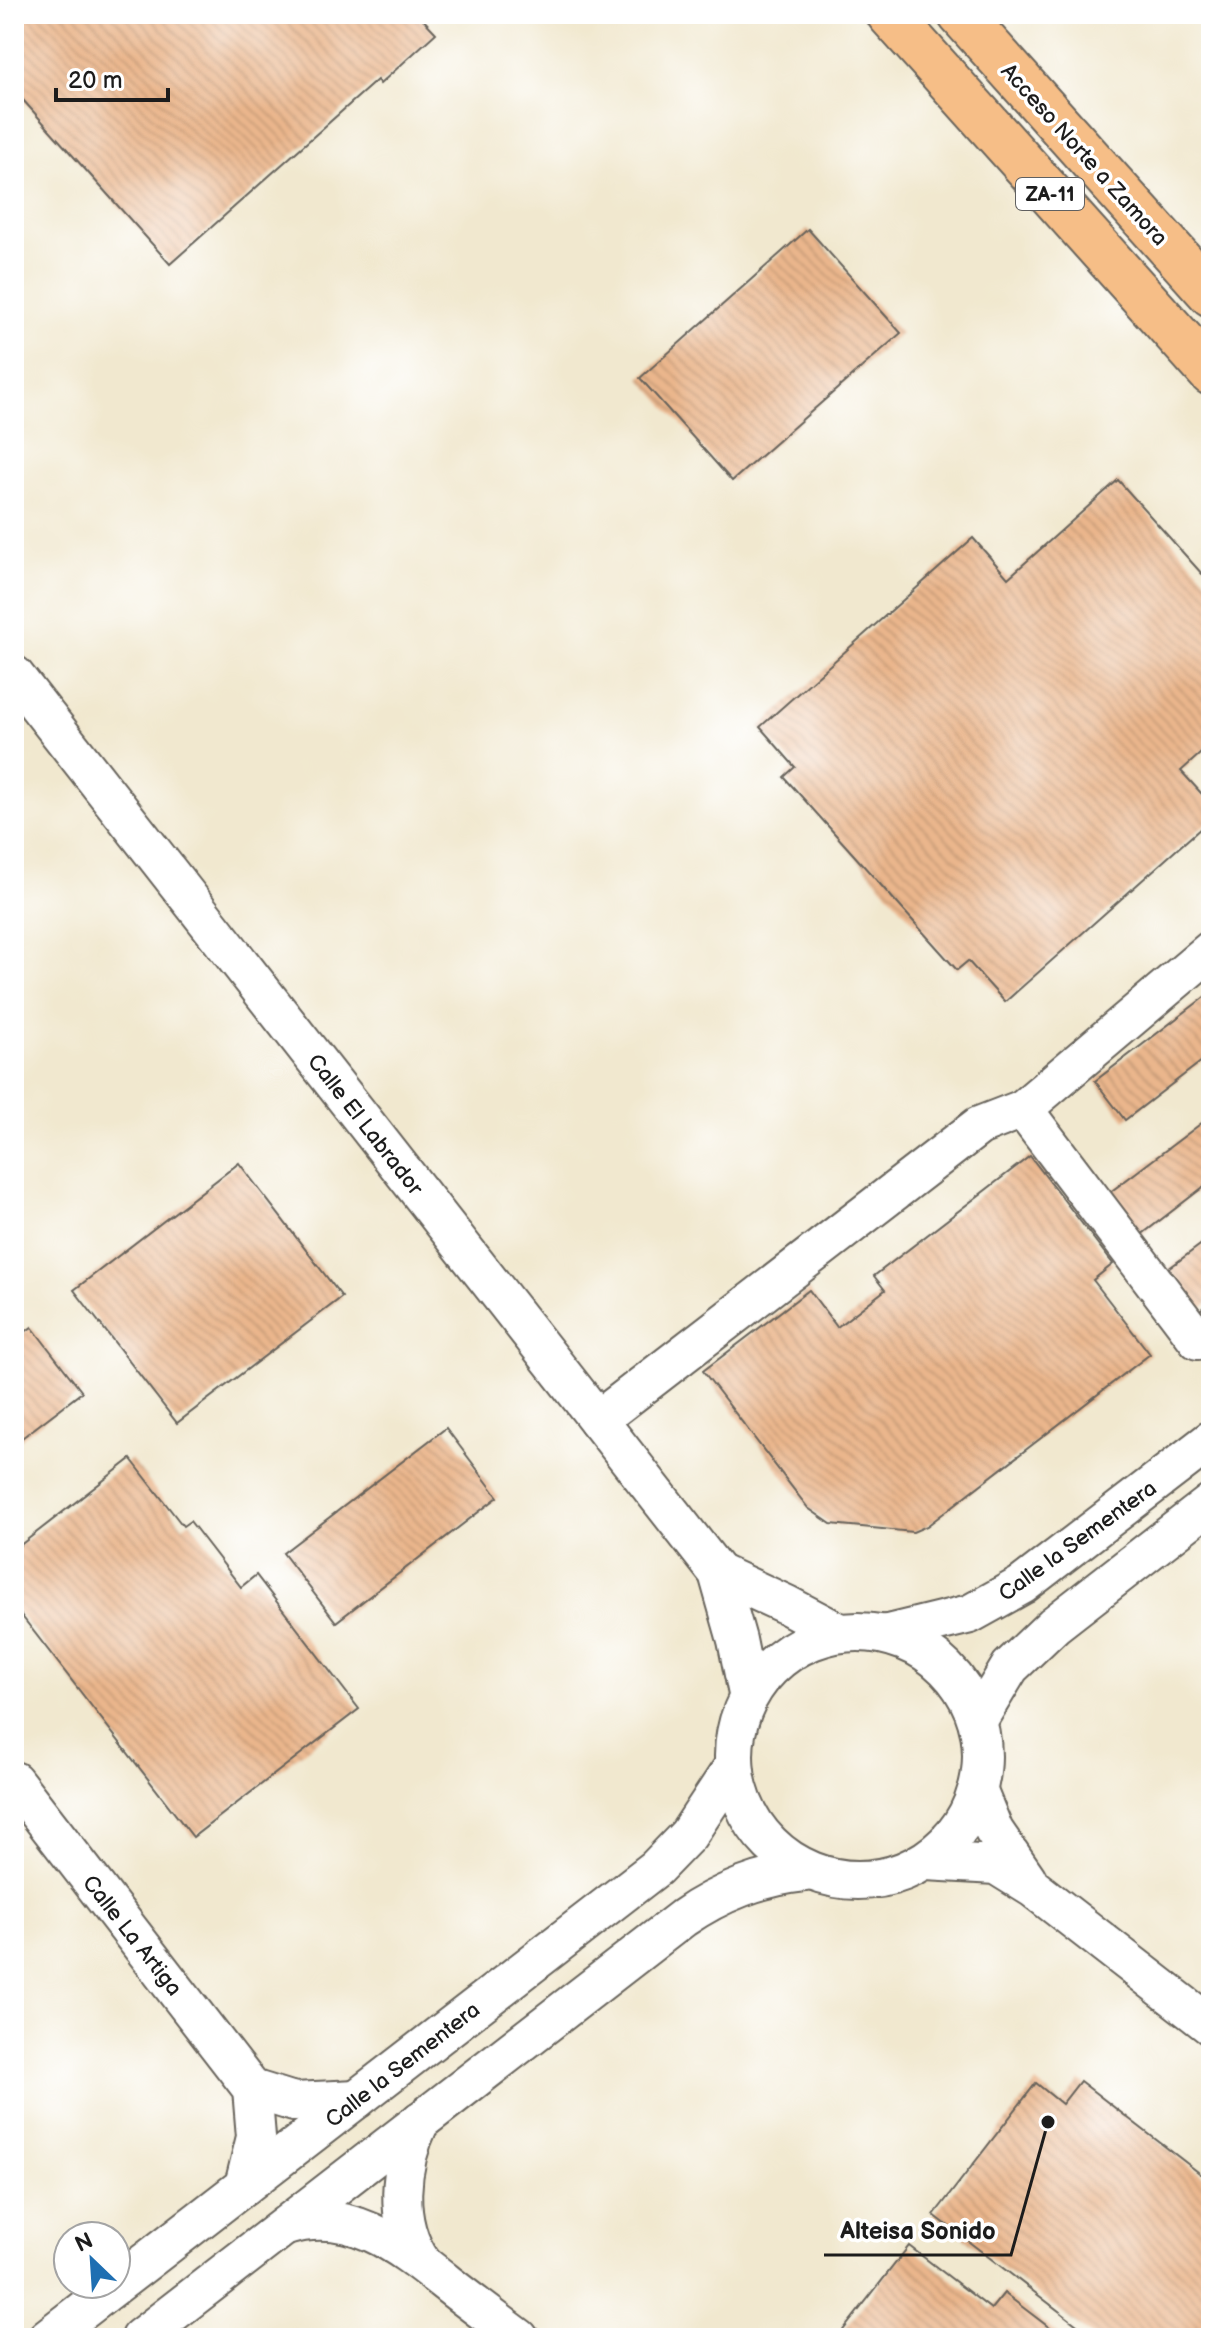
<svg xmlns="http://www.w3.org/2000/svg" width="1225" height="2352" viewBox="0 0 1225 2352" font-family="'Balsamiq Sans',sans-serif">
  <defs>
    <pattern id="building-back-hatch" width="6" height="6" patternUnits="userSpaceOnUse" patternTransform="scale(2)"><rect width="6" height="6" fill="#eab68c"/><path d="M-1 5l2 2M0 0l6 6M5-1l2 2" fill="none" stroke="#c89c78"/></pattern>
  </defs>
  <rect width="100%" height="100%" fill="#fff"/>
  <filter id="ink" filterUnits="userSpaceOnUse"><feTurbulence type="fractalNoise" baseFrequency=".0125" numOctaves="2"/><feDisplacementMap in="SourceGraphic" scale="16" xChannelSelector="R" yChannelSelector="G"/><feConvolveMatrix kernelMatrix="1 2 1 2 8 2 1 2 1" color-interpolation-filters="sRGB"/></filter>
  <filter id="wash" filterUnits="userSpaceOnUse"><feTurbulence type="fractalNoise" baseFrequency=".006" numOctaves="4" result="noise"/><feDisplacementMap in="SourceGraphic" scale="32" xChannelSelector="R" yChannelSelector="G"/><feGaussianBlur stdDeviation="1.8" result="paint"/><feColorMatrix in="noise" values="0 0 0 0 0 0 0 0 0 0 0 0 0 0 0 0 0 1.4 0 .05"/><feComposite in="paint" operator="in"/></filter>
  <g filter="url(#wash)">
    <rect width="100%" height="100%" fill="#f1e8cf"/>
    <g id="blocks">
      <!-- building -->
      <g fill="url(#building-back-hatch)">
        <path d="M21 14H418L436 33 380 84 377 80 170 264 14 90V20Z"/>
        <path d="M808 229 901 333 732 481 640 378Z"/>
        <path d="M1118 480 1211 584V744L1181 771 1211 804V819L1005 1002 968 961 957 970 784 777 795 767 760 727 973 538 1008 578Z"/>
        <path d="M1211 992V1054L1125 1120 1095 1081Z"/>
        <path d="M1211 1116V1181L1141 1235 1109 1193Z"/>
        <path d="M1030 1156 1113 1264 1093 1280 1150 1354 927 1526 913 1532 831 1524 808 1508 703 1371 809 1290 837 1327 885 1290 874 1276Z"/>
        <path d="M239 1163 342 1297 177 1423 74 1290Z"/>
        <path d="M1211 1237V1301L1200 1310 1168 1269Z"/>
        <path d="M32 1327 82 1392 14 1444V1340Z"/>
        <path d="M446 1428 498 1497 336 1622 283 1553Z"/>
        <path d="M131 1459 183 1526 190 1521 241 1587 256 1575 359 1709 193 1837 14 1606V1550Z"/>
        <path d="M1080 2081 1211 2182V2338H1094L934 2215 1036 2083 1062 2104Z"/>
        <path d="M909 2246 991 2309 1004 2293 1063 2338H837Z"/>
      </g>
    </g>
  </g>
  <g filter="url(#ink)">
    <use href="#blocks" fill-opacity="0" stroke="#67635b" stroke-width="2"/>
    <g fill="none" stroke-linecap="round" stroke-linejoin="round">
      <defs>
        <g id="minor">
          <path d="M14 675 718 1573 737 1640 748 1694"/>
          <path d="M1023 1109 1198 1340 1211 1330"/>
          <path d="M598 1420 979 1126 1023 1109 1211 950"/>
          <path d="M718 1573 787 1605 838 1632"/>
          <circle cx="858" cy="1756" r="124"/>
          <path d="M888 1634 970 1614 1022 1585 1211 1440"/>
          <path d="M978 1720 1010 1667 1054 1625 1211 1503"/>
          <path d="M14 1781 252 2089 256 2137 244 2186"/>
          <path d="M978 1792 994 1831 1027 1879"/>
          <path d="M926 1861 996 1865 1033 1888 1211 2026"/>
          <path d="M252 2089 294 2102 357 2099"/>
          <path d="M420 2121C399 2165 393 2222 422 2263"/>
          <path d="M286 2226C352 2206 400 2246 449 2285 472 2303 495 2320 519 2338"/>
          <path d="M47 2338 656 1868 688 1835 733 1767"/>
          <path d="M140 2338 683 1918C719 1893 762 1876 805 1872"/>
        </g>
        <g id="highway">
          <path d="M889 14 1211 373"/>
          <path d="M960 14 1211 294"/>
        </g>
      </defs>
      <!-- minor casing -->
      <use href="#minor" stroke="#67635b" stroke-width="42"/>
      <!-- highway casing -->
      <use href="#highway" stroke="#67635b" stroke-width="48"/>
      <!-- minor -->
      <use href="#minor" stroke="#fff" stroke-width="38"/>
      <!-- highway -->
      <use href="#highway" stroke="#f6be87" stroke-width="44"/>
    </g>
  </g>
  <g text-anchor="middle" stroke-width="7" stroke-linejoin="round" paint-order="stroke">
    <!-- shield labels -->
    <rect fill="#fff" stroke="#606060" stroke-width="2" x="1016" y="178" width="68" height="32" rx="6"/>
    <g font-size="20" font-weight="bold" fill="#1c1c1c">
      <text x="1050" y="201">ZA-11</text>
    </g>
    <!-- street labels -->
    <g font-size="22" fill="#1c1c1c" stroke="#fff">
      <text transform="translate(1085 154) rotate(48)" y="8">Acceso Norte a Zamora</text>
      <text transform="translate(366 1124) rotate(52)" y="8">Calle El Labrador</text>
      <text transform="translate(1077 1540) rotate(-36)" y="8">Calle la Sementera</text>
      <text transform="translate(133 1935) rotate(52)" y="8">Calle La Artiga</text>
      <text transform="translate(402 2064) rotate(-38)" y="8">Calle la Sementera</text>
    </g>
  </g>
  <!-- callouts -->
  <path fill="none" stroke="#1c1c1c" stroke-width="3" d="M1048 2122L1011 2255H824"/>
  <circle fill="#1c1c1c" stroke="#fff" stroke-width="3" cx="1048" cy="2122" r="8"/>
  <g font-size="24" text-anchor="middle" font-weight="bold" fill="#1c1c1c" stroke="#fff" stroke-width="7" stroke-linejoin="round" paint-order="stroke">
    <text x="918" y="2239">Alteisa Sonido</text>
  </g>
  <!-- margin -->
  <rect width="1225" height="2352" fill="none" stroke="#fff" stroke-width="48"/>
  <!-- north arrow -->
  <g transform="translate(92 2260) rotate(335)"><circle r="38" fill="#ffffff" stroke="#a4a4a4" stroke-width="2"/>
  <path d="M0-6L14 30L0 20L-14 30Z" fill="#1f6fb2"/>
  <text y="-12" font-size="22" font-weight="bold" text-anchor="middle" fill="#1c1c1c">N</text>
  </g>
  <!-- scale -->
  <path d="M56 88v12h112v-12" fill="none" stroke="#1c1c1c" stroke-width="4"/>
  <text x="68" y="88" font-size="24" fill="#1c1c1c" stroke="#ffffff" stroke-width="6" paint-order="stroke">20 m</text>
</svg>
